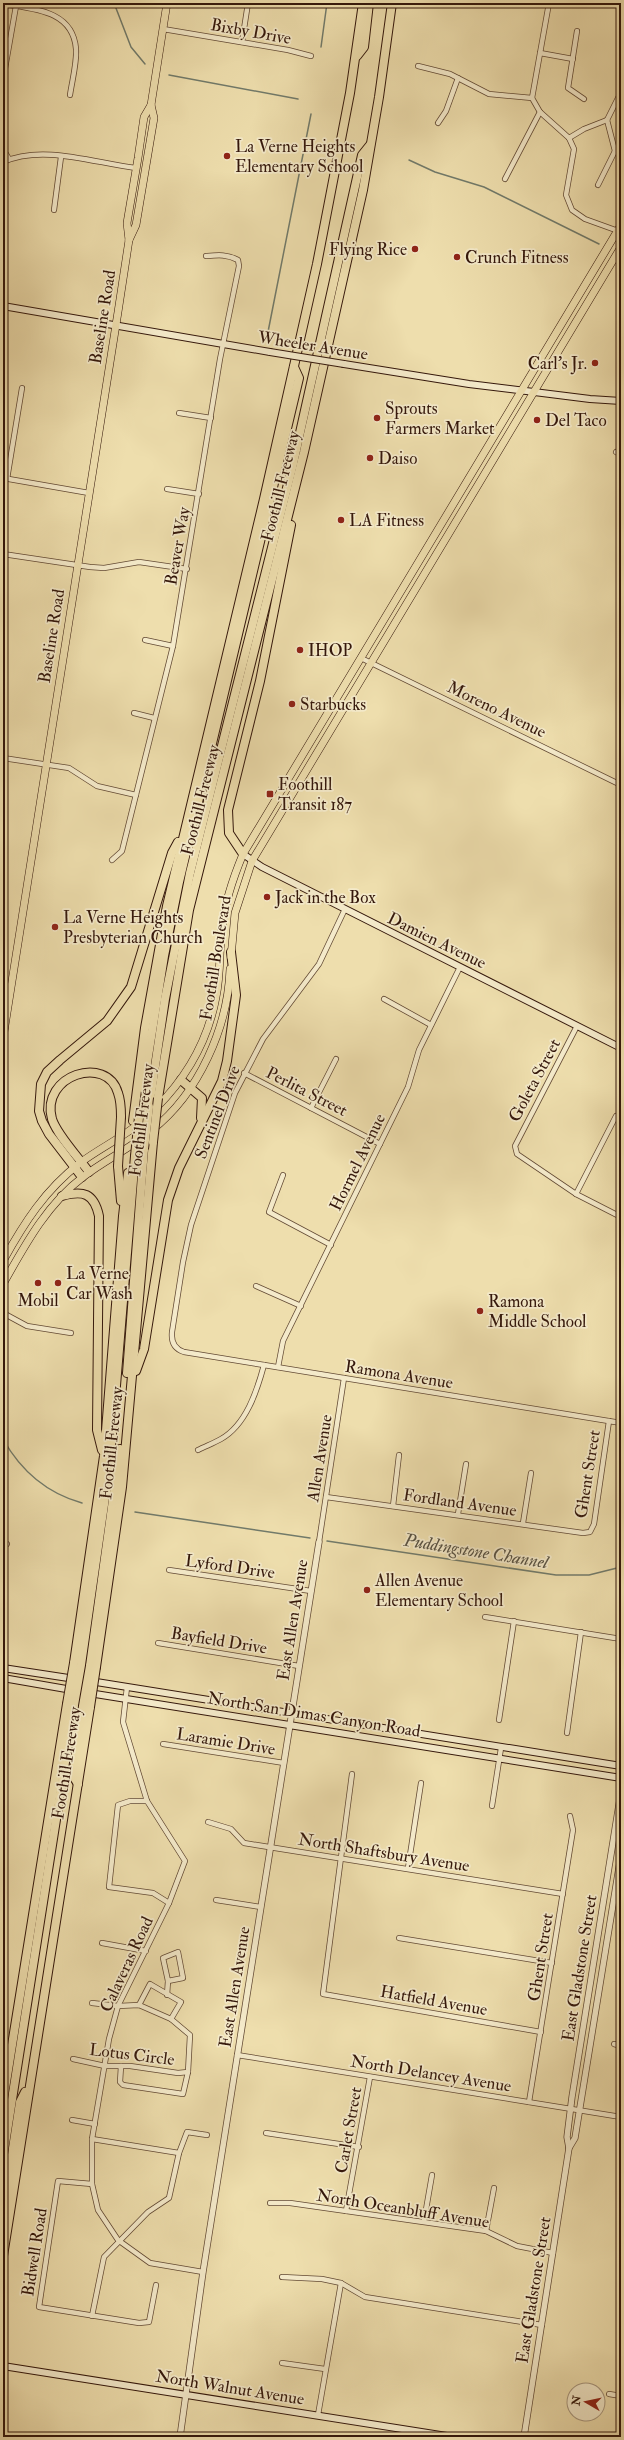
<svg xmlns="http://www.w3.org/2000/svg" width="624" height="2440" viewBox="0 0 624 2440" font-family="'IM FELL Double Pica',serif">
  <rect width="100%" height="100%" fill="#eedead"/>
  <filter id="stains"><feTurbulence type="fractalNoise" baseFrequency=".005" numOctaves="4"/><feColorMatrix values="0 0 0 0 .2 0 0 0 0 .09 0 0 0 0 .02 0 0 0 .5 -.17"/></filter>
  <radialGradient id="worn" r=".72"><stop offset=".6" stop-color="#630" stop-opacity="0"/><stop offset="1" stop-color="#630" stop-opacity=".3"/></radialGradient>
  <g fill="none" stroke-linecap="round" stroke-linejoin="round">
    <!-- stream -->
    <g stroke="#717a6a" stroke-width="1.5">
      <path d="M114 3 131 47 145 64"/>
      <path d="M321 47 327 3"/>
      <path d="M169 75 298 99"/>
      <path d="M409 160 435 172 484 187 599 244"/>
      <path d="M267 337 311 114"/>
      <path d="M3 1439C21 1471 46 1493 82 1503"/>
      <path d="M135 1512 310 1538"/>
      <path d="M327 1541 556 1575H589L621 1567"/>
    </g>
    <defs>
      <g id="minor">
        <path d="M3 4C33 9 73 10 76 49 77 63 72 81 70 95"/>
        <path d="M163 29 288 50 311 56"/>
        <path d="M577 31 568 88 584 99"/>
        <path d="M242 42 248 3"/>
        <path d="M540 53 573 59"/>
        <path d="M418 66 450 74 489 94 532 98 540 112 569 138 584 129 607 120"/>
        <path d="M3 80 16 6"/>
        <path d="M532 98 549 3"/>
        <path d="M607 120 621 92"/>
        <path d="M438 123 446 111 458 78"/>
        <path d="M569 138 574 149 566 195 572 210 585 219 621 232"/>
        <path d="M3 149 9 159"/>
        <path d="M615 151 621 155"/>
        <path d="M3 162C43 144 94 163 136 168"/>
        <path d="M505 179 540 112"/>
        <path d="M598 185 615 151 607 120"/>
        <path d="M54 210 61 157"/>
        <path d="M179 413 211 418"/>
        <path d="M616 452 621 455"/>
        <path d="M3 478 89 493"/>
        <path d="M7 479 22 388"/>
        <path d="M167 489 199 494"/>
        <path d="M3 554 90 567 104 568 139 562 187 569"/>
        <path d="M145 640 173 646"/>
        <path d="M361 658 621 785"/>
        <path d="M134 713 154 718"/>
        <path d="M3 758 69 768 97 786 136 795"/>
        <path d="M112 860 122 851 173 646 220 359 239 266 238 260C227 254 218 255 206 256"/>
        <path d="M345 909 319 964 263 1039 235 1093 191 1225 183 1262 172 1332C171 1342 174 1349 184 1352L621 1423"/>
        <path d="M384 999 431 1025"/>
        <path d="M577 1026 515 1146 517 1154 576 1194 621 1217"/>
        <path d="M244 1073 380 1144"/>
        <path d="M311 1108 336 1059"/>
        <path d="M283 1175 269 1212 331 1245"/>
        <path d="M576 1194 616 1116"/>
        <path d="M256 1286 301 1306"/>
        <path d="M3 1313 27 1326 71 1333"/>
        <path d="M278 1367 283 1341 408 1087 419 1050 460 967"/>
        <path d="M198 1450C206 1446 214 1443 221 1439 246 1425 257 1391 264 1365"/>
        <path d="M326 1497 583 1533 590 1532 594 1524 609 1421"/>
        <path d="M393 1506 399 1455"/>
        <path d="M458 1514 466 1464"/>
        <path d="M523 1523 531 1473"/>
        <path d="M319 1542 344 1378"/>
        <path d="M3 1543 7 1544"/>
        <path d="M169 1570 311 1591"/>
        <path d="M485 1617 621 1639"/>
        <path d="M158 1643 299 1666"/>
        <path d="M127 1687 123 1722 147 1801 185 1861 169 1903 118 2006 109 2039 92 2139V2184L98 2210 118 2240 150 2263 203 2272"/>
        <path d="M499 1720 514 1621"/>
        <path d="M567 1733 581 1632"/>
        <path d="M163 1744 284 1763"/>
        <path d="M352 1774 323 1994 541 2032"/>
        <path d="M147 1801H130L118 1805 109 1887 153 1893 169 1903"/>
        <path d="M492 1806 501 1748"/>
        <path d="M208 1822 231 1829 244 1843 563 1894"/>
        <path d="M408 1868 421 1783"/>
        <path d="M216 1900 261 1907"/>
        <path d="M399 1938 552 1963"/>
        <path d="M102 1943 146 1951"/>
        <path d="M178 1952 183 1978 168 1981 163 1958Z"/>
        <path d="M167 1995 168 1981"/>
        <path d="M92 2003 118 2006 139 2005 171 2019 190 2035 188 2072 183 2094 123 2085 120 2082 121 2066"/>
        <path d="M139 2005 150 1984 181 2002 171 2019"/>
        <path d="M614 2044 621 2046"/>
        <path d="M237 2055 621 2117"/>
        <path d="M73 2059 105 2066H130L178 2073 188 2072"/>
        <path d="M529 2102 573 1830 570 1816"/>
        <path d="M72 2120 95 2124"/>
        <path d="M266 2133 359 2147"/>
        <path d="M92 2139 179 2153"/>
        <path d="M92 2184 58 2181 39 2307 139 2323 149 2322 156 2285"/>
        <path d="M270 2203H290L486 2231 517 2246 553 2253"/>
        <path d="M346 2211 370 2077"/>
        <path d="M424 2221 432 2175"/>
        <path d="M486 2231 494 2188"/>
        <path d="M282 2277 322 2279 341 2283 365 2297 542 2325"/>
        <path d="M92 2316 104 2257 148 2212 169 2198 179 2153 187 2132 207 2135"/>
        <path d="M282 2363 325 2369"/>
        <path d="M609 2394 621 2396"/>
        <path d="M318 2415 341 2283"/>
      </g>
      <g id="tertiary">
        <path d="M569 2148 575 2138 621 1855"/>
        <path d="M180 2437 203 2272 319 1542"/>
        <path d="M524 2437 569 2148 567 2137 572 2097 621 1792"/>
      </g>
      <g id="secondary">
        <path d="M3 306 270 352"/>
        <path d="M344 364 469 384 590 399 621 401"/>
        <path d="M243 854 262 867 621 1048"/>
        <path d="M3 1668 75 1679"/>
        <path d="M3 1678 72 1690"/>
        <path d="M90 1681 621 1766"/>
        <path d="M89 1693 621 1778"/>
        <path d="M3 2366 453 2437"/>
      </g>
      <g id="primary">
        <path d="M129 240 136 225 154 118 151 105 167 3"/>
        <path d="M231 957 235 913 252 861 621 247"/>
        <path d="M3 1038 118 312 129 240 127 223 138 158 144 117 151 105"/>
        <path d="M156 1108C187 1077 208 1041 216 997 221 974 219 950 222 927 225 901 233 878 243 854L621 225"/>
        <path d="M152 1130C199 1093 228 1027 230 969"/>
        <path d="M3 1261C24 1223 45 1190 80 1163 100 1148 122 1138 141 1122"/>
        <path d="M3 1284C25 1245 47 1204 83 1177 101 1163 121 1153 139 1140"/>
      </g>
      <g id="motorway">
        <path d="M357 56 364 47 369 3"/>
        <path d="M243 854 229 833 228 810 260 681 291 525"/>
        <path d="M181 1080 202 1098 201 1118"/>
        <path d="M143 1088 164 956 179 882 299 378 294 367"/>
        <path d="M158 1098 189 910 304 452 363 190 379 97 392 3"/>
        <path d="M149 1107 165 999 190 873 293 464 362 155 370 145"/>
        <path d="M133 1121 145 1028 167 906 264 499 317 264 350 93 363 3"/>
        <path d="M118 1166 121 1201"/>
        <path d="M89 1172C79 1158 57 1135 52 1119 40 1075 107 1054 118 1093 121 1101 121 1109 121 1117"/>
        <path d="M82 1177 49 1134 42 1121 39 1111 41 1084 47 1072 60 1060 107 1021 131 987 172 853 178 842"/>
        <path d="M62 1196C83 1190 94 1193 99 1216L97 1430 102 1450"/>
        <path d="M136 1371 144 1349 168 1200 179 1168 222 1081 227 1061 236 995 231 952"/>
        <path d="M127 1373 144 1149"/>
        <path d="M74 1663 104 1456 123 1216 128 1173"/>
        <path d="M81 1665 109 1470 135 1156"/>
        <path d="M90 1666 120 1449"/>
        <path d="M96 1667 122 1487 153 1142"/>
        <path d="M78 1784 73 1776 83 1706"/>
        <path d="M3 2101 67 1704"/>
        <path d="M3 2157 74 1705"/>
        <path d="M3 2214 20 2102 25 2092"/>
        <path d="M3 2256 90 1707"/>
      </g>
    </defs>
    <!-- minor casing -->
    <use href="#minor" stroke="#624934" stroke-width="6"/>
    <!-- tertiary casing -->
    <use href="#tertiary" stroke="#624934" stroke-width="7"/>
    <!-- secondary casing -->
    <use href="#secondary" stroke="#34170b" stroke-width="8"/>
    <!-- primary casing -->
    <use href="#primary" stroke="#34170b" stroke-width="8"/>
    <!-- motorway casing -->
    <use href="#motorway" stroke="#34170b" stroke-width="10"/>
    <!-- minor -->
    <use href="#minor" stroke="#f4eaca" stroke-width="4.5"/>
    <!-- tertiary -->
    <use href="#tertiary" stroke="#f4eaca" stroke-width="5.5"/>
    <!-- secondary -->
    <use href="#secondary" stroke="#f4eaca" stroke-width="6"/>
    <!-- primary -->
    <use href="#primary" stroke="#eedead" stroke-width="7"/>
    <!-- motorway -->
    <use href="#motorway" stroke="#eedead" stroke-width="8"/>
    <defs>
      <path id="secondary-bridge" d="M270 352 344 364"/>
      <g id="motorway-bridge">
        <path d="M153 1142 158 1098"/>
        <path d="M144 1149 149 1107"/>
        <path d="M135 1156 139 1117"/>
        <path d="M118 1166 121 1117"/>
        <path d="M67 1704 74 1663"/>
        <path d="M74 1705 81 1665"/>
        <path d="M83 1706 90 1666"/>
        <path d="M90 1707 96 1667"/>
      </g>
    </defs>
    <!-- secondary-bridge casing -->
    <use href="#secondary-bridge" stroke="#34170b" stroke-width="8" stroke-linecap="butt"/>
    <!-- motorway-bridge casing -->
    <use href="#motorway-bridge" stroke="#34170b" stroke-width="10" stroke-linecap="butt"/>
    <!-- secondary-bridge -->
    <use href="#secondary-bridge" stroke="#f4eaca" stroke-width="6"/>
    <!-- motorway-bridge -->
    <use href="#motorway-bridge" stroke="#eedead" stroke-width="8"/>
  </g>
  <!-- markers -->
  <g fill="#8f2418" stroke="#f4eaca" stroke-width="1.5">
    <circle cx="227" cy="156" r="4"/>
    <circle cx="415" cy="249" r="4"/>
    <circle cx="457" cy="257" r="4"/>
    <circle cx="595" cy="363" r="4"/>
    <circle cx="377" cy="418" r="4"/>
    <circle cx="537" cy="420" r="4"/>
    <circle cx="370" cy="458" r="4"/>
    <circle cx="341" cy="520" r="4"/>
    <circle cx="300" cy="650" r="4"/>
    <circle cx="292" cy="704" r="4"/>
    <rect x="266" y="790" width="8" height="8" rx="2"/>
    <circle cx="267" cy="897" r="4"/>
    <circle cx="55" cy="927" r="4"/>
    <circle cx="38" cy="1283" r="4"/>
    <circle cx="58" cy="1283" r="4"/>
    <circle cx="480" cy="1311" r="4"/>
    <circle cx="367" cy="1590" r="4"/>
  </g>
  <g text-anchor="middle" stroke-width="3.5" stroke-linejoin="round" paint-order="stroke">
    <!-- street labels -->
    <g font-size="17" fill="#34170b" stroke="#f4eaca">
      <text transform="translate(251 31) rotate(10)" y="6">Bixby Drive</text>
      <text transform="translate(102 317) rotate(-81)" y="6">Baseline Road</text>
      <text transform="translate(313 345) rotate(9)" y="6">Wheeler Avenue</text>
      <text transform="translate(280 486) rotate(-76)" y="6">Foothill Freeway</text>
      <text transform="translate(177 546) rotate(-80)" y="6">Beaver Way</text>
      <text transform="translate(51 636) rotate(-81)" y="6">Baseline Road</text>
      <text transform="translate(497 709) rotate(26)" y="6">Moreno Avenue</text>
      <text transform="translate(200 800) rotate(-76)" y="6">Foothill Freeway</text>
      <text transform="translate(437 940) rotate(26)" y="6">Damien Avenue</text>
      <text transform="translate(215 958) rotate(-81)" y="6">Foothill Boulevard</text>
      <text transform="translate(534 1080) rotate(-62)" y="6">Goleta Street</text>
      <text transform="translate(307 1091) rotate(27)" y="6">Perlita Street</text>
      <text transform="translate(217 1112) rotate(-69)" y="6">Sentinel Drive</text>
      <text transform="translate(141 1120) rotate(-83)" y="6">Foothill Freeway</text>
      <text transform="translate(357 1162) rotate(-64)" y="6">Hormel Avenue</text>
      <text transform="translate(399 1374) rotate(9)" y="6">Ramona Avenue</text>
      <text transform="translate(111 1443) rotate(-84)" y="6">Foothill Freeway</text>
      <text transform="translate(319 1458) rotate(-81)" y="6">Allen Avenue</text>
      <text transform="translate(587 1474) rotate(-81)" y="6">Ghent Street</text>
      <text transform="translate(460 1502) rotate(8)" y="6">Fordland Avenue</text>
      <text transform="translate(230 1566) rotate(8)" y="6">Lyford Drive</text>
      <text transform="translate(292 1620) rotate(-81)" y="6">East Allen Avenue</text>
      <text transform="translate(219 1640) rotate(9)" y="6">Bayfield Drive</text>
      <text transform="translate(314 1714) rotate(9)" y="6">North San Dimas Canyon Road</text>
      <text transform="translate(226 1741) rotate(9)" y="6">Laramie Drive</text>
      <text transform="translate(66 1763) rotate(-81)" y="6">Foothill Freeway</text>
      <text transform="translate(384 1852) rotate(9)" y="6">North Shaftsbury Avenue</text>
      <text transform="translate(540 1957) rotate(-81)" y="6">Ghent Street</text>
      <text transform="translate(126 1964) rotate(-65)" y="6">Calaveras Road</text>
      <text transform="translate(579 1968) rotate(-81)" y="6">East Gladstone Street</text>
      <text transform="translate(234 1987) rotate(-81)" y="6">East Allen Avenue</text>
      <text transform="translate(434 2000) rotate(10)" y="6">Hatfield Avenue</text>
      <text transform="translate(132 2054) rotate(7)" y="6">Lotus Circle</text>
      <text transform="translate(431 2073) rotate(9)" y="6">North Delancey Avenue</text>
      <text transform="translate(348 2130) rotate(-80)" y="6">Carlet Street</text>
      <text transform="translate(403 2208) rotate(9)" y="6">North Oceanbluff Avenue</text>
      <text transform="translate(34 2252) rotate(-81)" y="6">Bidwell Road</text>
      <text transform="translate(533 2290) rotate(-81)" y="6">East Gladstone Street</text>
      <text transform="translate(230 2387) rotate(9)" y="6">North Walnut Avenue</text>
    </g>
    <!-- poi labels -->
    <g font-size="17" fill="#34170b" stroke="#f4eaca" text-anchor="start">
      <text x="235" y="152">La Verne Heights<tspan x="235" dy="20">Elementary School</tspan></text>
      <text x="407" y="255" text-anchor="end">Flying Rice</text>
      <text x="465" y="263">Crunch Fitness</text>
      <text x="587" y="369" text-anchor="end">Carl's Jr.</text>
      <text x="385" y="414">Sprouts<tspan x="385" dy="20">Farmers Market</tspan></text>
      <text x="545" y="426">Del Taco</text>
      <text x="378" y="464">Daiso</text>
      <text x="349" y="526">LA Fitness</text>
      <text x="308" y="656">IHOP</text>
      <text x="300" y="710">Starbucks</text>
      <text x="278" y="790">Foothill<tspan x="278" dy="20">Transit 187</tspan></text>
      <text x="275" y="903">Jack in the Box</text>
      <text x="63" y="923">La Verne Heights<tspan x="63" dy="20">Presbyterian Church</tspan></text>
      <text x="66" y="1279">La Verne<tspan x="66" dy="20">Car Wash</tspan></text>
      <text x="38" y="1306" text-anchor="middle">Mobil</text>
      <text x="488" y="1307">Ramona<tspan x="488" dy="20">Middle School</tspan></text>
      <text x="375" y="1586">Allen Avenue<tspan x="375" dy="20">Elementary School</tspan></text>
    </g>
    <!-- water labels -->
    <g font-size="18" font-style="italic" fill="#575142" stroke="#f4eaca">
      <text transform="translate(476 1551) rotate(9)" y="6">Puddingstone Channel</text>
    </g>
  </g>
  <!-- margin -->
  <rect width="624" height="2440" fill="none" stroke="#eedead" stroke-width="16"/>
  <rect x="4" y="4" width="616" height="2432" fill="none" stroke="#34170b" stroke-width="2"/>
  <rect x="8" y="8" width="608" height="2424" fill="none" stroke="#34170b"/>
  <!-- north arrow -->
  <g transform="translate(586 2402) rotate(279)"><circle r="19" fill="#f4eaca" stroke="#a7967e"/>
  <path d="M0-3L7 15L0 10L-7 15Z" fill="#8f2418"/>
  <text y="-6" font-size="11" font-weight="bold" text-anchor="middle" fill="#34170b">N</text>
  </g>
  <rect width="100%" height="100%" filter="url(#stains)"/>
  <rect width="100%" height="100%" fill="url(#worn)"/>
</svg>
